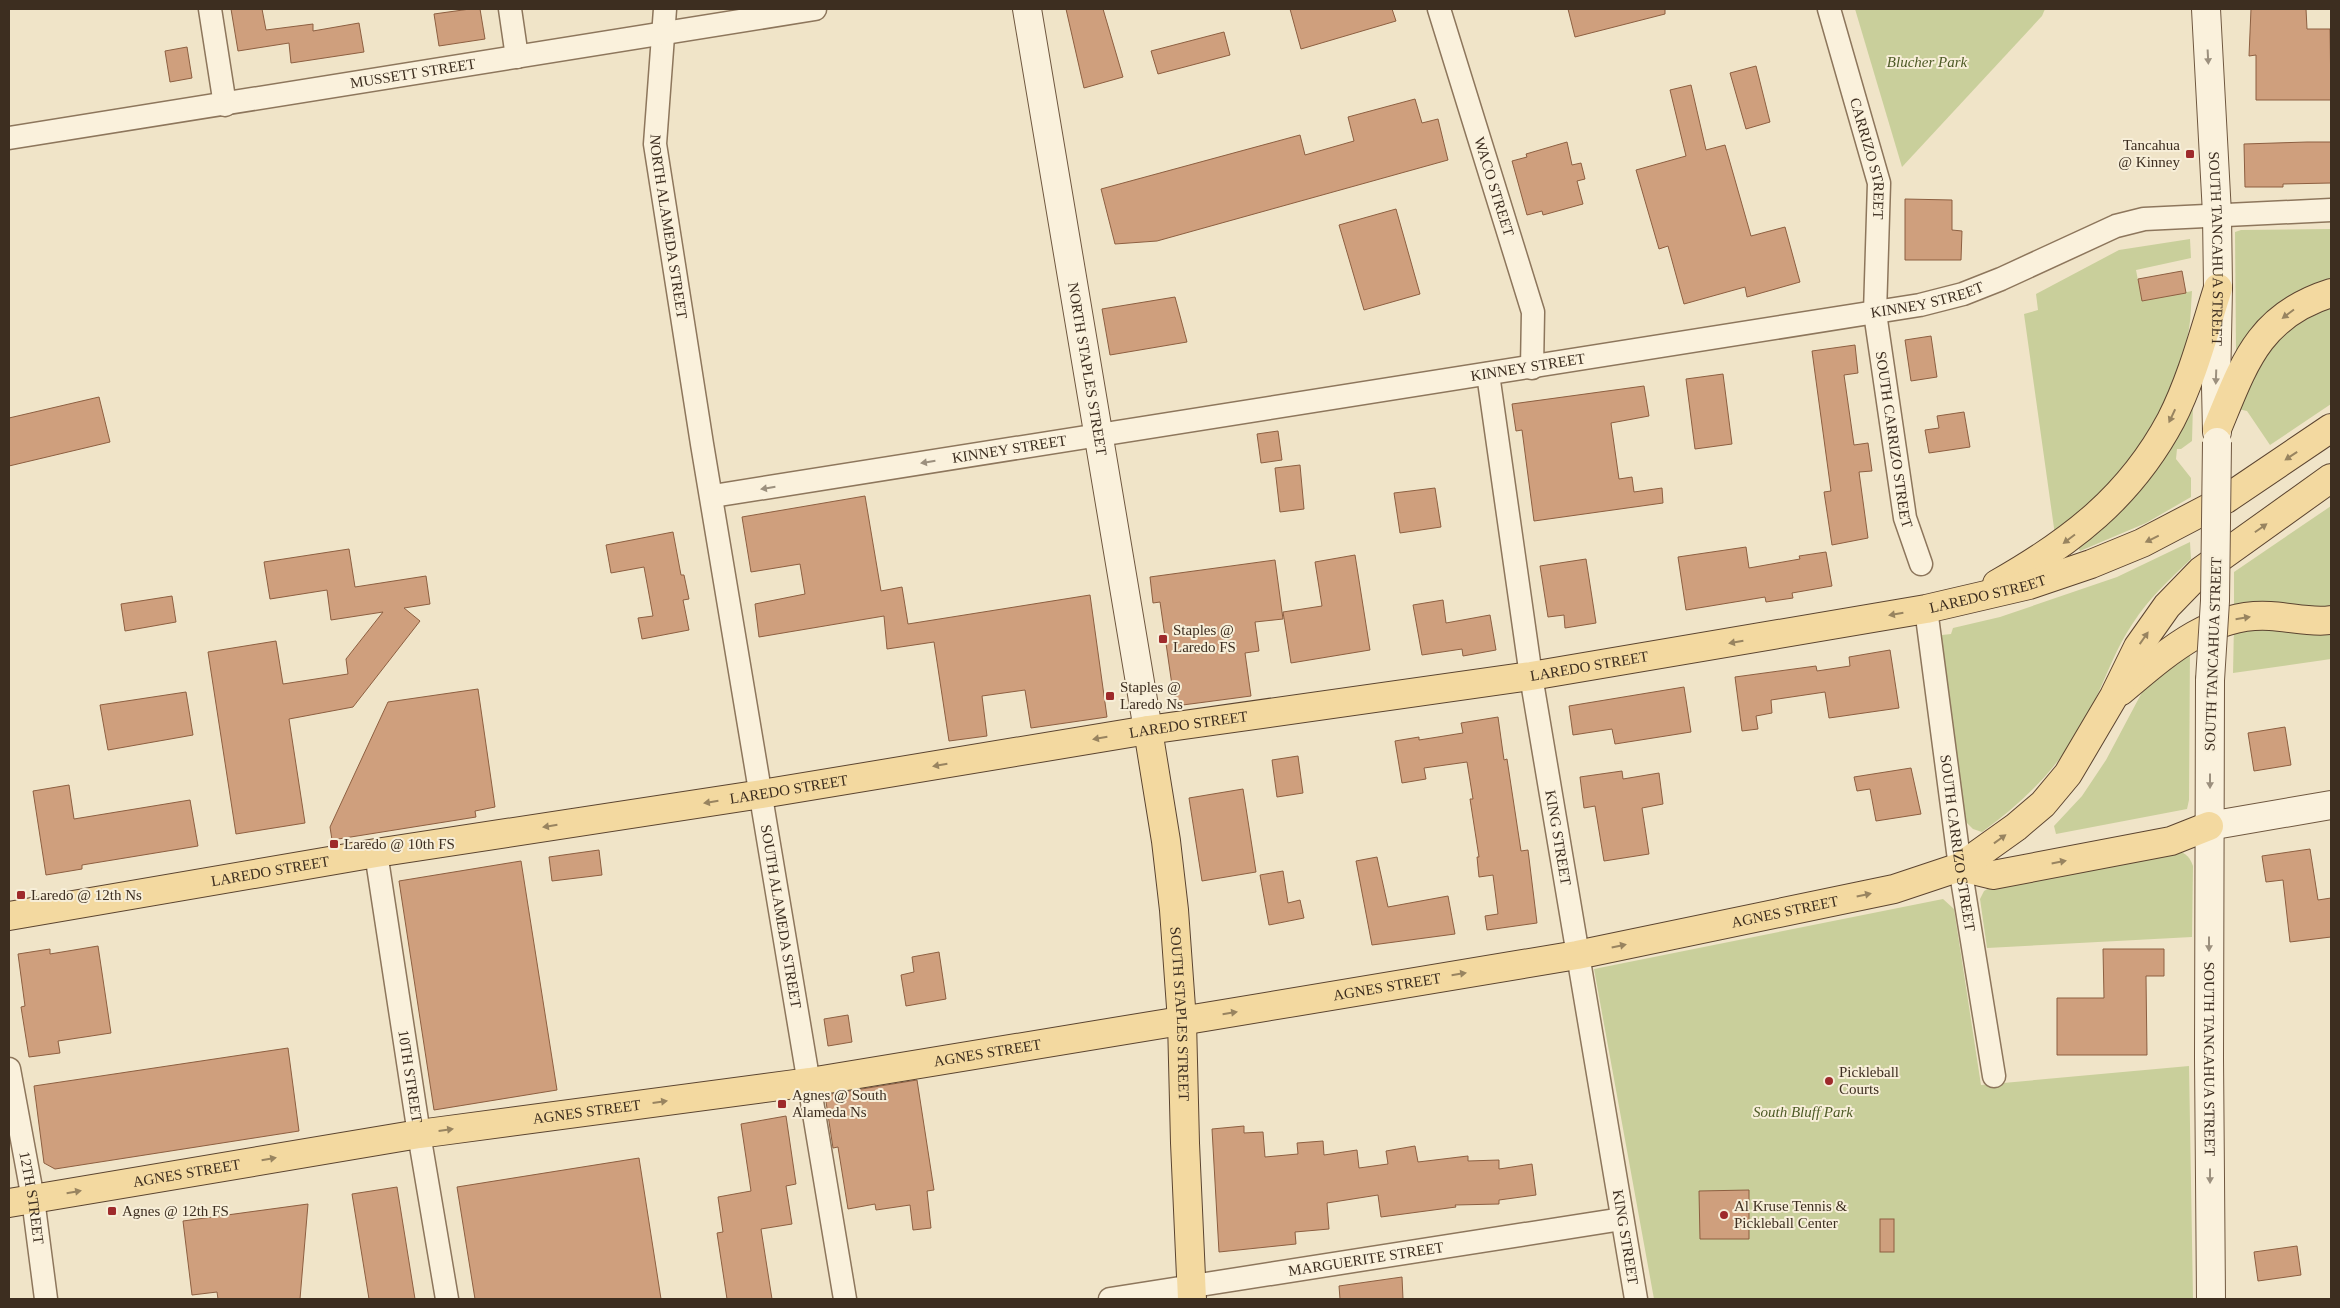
<svg xmlns="http://www.w3.org/2000/svg" width="2340" height="1308" viewBox="0 0 2340 1308" font-family="Georgia,serif">
  <rect width="100%" height="100%" fill="#f0e4c8"/>
  <!-- green -->
  <g fill="#c9cf9b">
    <path d="M1855 9H2045L2042 16 1902 167Z"/>
    <path d="M2331 229V283L2242 351 2236 350 2235 232 2241 230Z"/>
    <path d="M2190 239 2191 258 2136 270 2142 301 2192 291C2191 303 2191 317 2189 329 2178 389 2147 449 2104 493 2090 508 2072 521 2055 535L2024 314 2038 310 2036 294 2119 250Z"/>
    <path d="M2331 300V404L2270 445 2247 411 2238 409 2266 341Z"/>
    <path d="M2187 403 2193 405 2192 441 2181 449H2177L2176 459 2191 478V497L2146 523 2080 551 2076 544Z"/>
    <path d="M2331 506V611L2234 608V572Z"/>
    <path d="M2190 542 2191 559C2170 579 2148 599 2133 623 2116 648 2107 675 2094 702 2068 757 2031 797 1982 832L1973 829 1964 820 1940 641 1942 635 1951 634 1953 628 2000 617 2117 577Z"/>
    <path d="M2234 624 2331 627V659L2233 673Z"/>
    <path d="M2190 644 2189 800 2187 809 2056 834 2054 826 2082 796 2106 760 2148 681Z"/>
    <path d="M2172 849C2183 852 2189 854 2193 866L2192 937 1987 948 1980 899 1984 891 1994 885Z"/>
    <path d="M1943 899 1954 909 1981 1085 2189 1066 2193 1299H1654L1594 969Z"/>
  </g>
  <!-- building -->
  <g fill="#cf9f7d" stroke="#8d5f41">
    <path d="M231 9H262L266 30 313 24V31L359 23 364 52 291 63 289 43 238 51Z"/>
    <path d="M470 9H480L485 39 439 46 434 14Z"/>
    <path d="M1066 9H1103L1123 77 1084 88Z"/>
    <path d="M1290 9H1392L1396 21 1301 49Z"/>
    <path d="M1568 9H1665V14L1575 37Z"/>
    <path d="M2251 9H2306L2307 29H2330L2331 100H2256V55L2249 56Z"/>
    <path d="M1224 32 1230 55 1158 74 1151 51Z"/>
    <path d="M187 47 192 78 170 82 165 51Z"/>
    <path d="M1756 66 1770 122 1746 129 1730 73Z"/>
    <path d="M1691 85 1706 150 1725 145 1751 236 1785 227 1800 282 1747 297 1745 287 1684 304 1668 246 1659 249 1636 170 1686 156 1670 90Z"/>
    <path d="M1415 99 1422 123 1438 119 1448 160 1157 241 1115 244 1101 189 1300 135 1305 155 1354 141 1348 117Z"/>
    <path d="M1567 142 1572 165 1581 163 1585 179 1577 181 1583 204 1543 215 1542 211 1527 215 1512 161 1527 157 1526 154Z"/>
    <path d="M2307 142H2331V183L2283 184V187H2245L2244 144Z"/>
    <path d="M1905 199 1952 200V230L1962 231 1961 260H1905Z"/>
    <path d="M1396 209 1420 294 1364 310 1339 225Z"/>
    <path d="M2182 271 2186 293 2142 301 2138 279Z"/>
    <path d="M1175 297 1187 342 1110 355 1102 309Z"/>
    <path d="M1931 336 1937 377 1911 381 1905 340Z"/>
    <path d="M1855 345 1858 373 1844 375 1854 445 1868 443 1872 471 1859 472 1868 538 1832 545 1824 492 1831 491 1812 351Z"/>
    <path d="M1723 374 1732 444 1695 449 1686 379Z"/>
    <path d="M1644 386 1649 416 1611 423 1619 479 1632 477 1634 492 1662 488 1663 503 1534 521 1522 430 1516 431 1512 404Z"/>
    <path d="M99 397 110 442 9 466V418Z"/>
    <path d="M1964 412 1970 447 1929 453 1925 430 1939 428 1937 416Z"/>
    <path d="M1278 431 1282 460 1261 463 1257 434Z"/>
    <path d="M1300 465 1304 509 1280 512 1275 468Z"/>
    <path d="M1435 488 1441 527 1400 533 1394 493Z"/>
    <path d="M865 496 881 591 902 587 908 624 1090 595 1107 717 1031 728 1025 690 982 696 987 736 949 741 934 642 887 649 884 616 759 637 755 604 805 594 800 564 751 572 742 517Z"/>
    <path d="M673 532 681 575H684L689 599 683 600 689 630 642 639 638 618 653 616 644 567 611 573 606 545Z"/>
    <path d="M1746 547 1749 568 1800 559 1799 556 1826 552 1832 586 1792 593 1793 598 1766 602 1765 597 1686 610 1678 557Z"/>
    <path d="M349 549 355 587 426 576 430 604 404 608 420 621 353 707 289 719 305 823 236 834 208 652 276 641 283 684 348 674 346 659 383 612 331 620 327 590 270 599 264 562Z"/>
    <path d="M1355 555 1370 650 1291 663 1283 612 1322 606 1315 562Z"/>
    <path d="M1586 559 1596 623 1565 628 1564 615 1548 617 1540 566Z"/>
    <path d="M1275 560 1283 619 1255 622 1259 651 1245 653 1251 696 1175 706 1160 602 1153 603 1150 577Z"/>
    <path d="M172 596 176 622 125 631 121 604Z"/>
    <path d="M1443 600 1446 623 1490 615 1496 650 1463 656 1462 649 1422 655 1413 605Z"/>
    <path d="M1890 650 1899 708 1829 718 1825 692 1771 700 1772 713 1756 716 1758 729 1742 731 1735 677 1816 666 1817 671 1850 666 1849 657Z"/>
    <path d="M1684 687 1691 732 1615 744 1612 729 1573 735 1569 706Z"/>
    <path d="M478 689 495 807 475 811 476 817 332 840 330 827 388 702Z"/>
    <path d="M186 692 193 735 108 750 100 705Z"/>
    <path d="M1498 717 1504 760 1507 759 1521 851 1528 850 1537 923 1487 930 1485 916 1498 914 1493 875 1479 877 1477 857H1479L1470 799H1473L1467 762 1424 768 1426 779 1402 783 1395 741 1419 737V740L1463 733 1461 723Z"/>
    <path d="M2285 727 2291 765 2254 771 2248 733Z"/>
    <path d="M1298 756 1303 793 1277 797 1272 760Z"/>
    <path d="M1911 768 1921 814 1876 821 1870 789 1857 791 1854 777Z"/>
    <path d="M1622 771 1623 779 1659 773 1663 804 1642 808 1649 854 1604 861 1595 806 1584 808 1580 777Z"/>
    <path d="M69 785 74 819 190 800 198 846 82 865V869L46 875 33 791Z"/>
    <path d="M1243 789 1256 872 1202 881 1189 798Z"/>
    <path d="M2310 849 2318 900 2331 898V937L2290 942 2283 880 2266 882 2262 856Z"/>
    <path d="M599 850 602 875 552 881 549 857Z"/>
    <path d="M1377 857 1388 907 1448 896 1455 934 1372 945 1356 861Z"/>
    <path d="M521 861 557 1090 434 1110 399 881Z"/>
    <path d="M1283 871 1288 903 1300 900 1304 918 1269 925 1260 875Z"/>
    <path d="M98 946 111 1033 58 1041 60 1053 29 1057 21 1007 25 1006 18 954 50 949V954Z"/>
    <path d="M2103 949H2164V976H2146L2147 1055H2057V998H2104Z"/>
    <path d="M939 952 946 999 906 1006 901 975 914 972 912 957Z"/>
    <path d="M848 1015 852 1042 828 1046 824 1019Z"/>
    <path d="M288 1048 299 1131 55 1169 44 1163 34 1086Z"/>
    <path d="M917 1080 934 1190 927 1191 931 1228 913 1230 910 1205 876 1210 875 1204 848 1209 838 1147 833 1148 825 1095Z"/>
    <path d="M786 1116 796 1184 786 1186 792 1224 761 1229 772 1299H727L717 1233 723 1232 718 1197 751 1191 741 1124Z"/>
    <path d="M1244 1126V1133L1263 1132 1265 1157 1298 1154 1297 1143 1323 1141 1324 1155 1357 1150 1359 1168 1388 1164 1386 1151 1415 1146 1418 1162 1468 1156V1161L1499 1160V1169L1532 1164 1536 1195 1499 1200V1204L1455 1205 1456 1207 1381 1217 1378 1195 1327 1203 1329 1229 1295 1232 1296 1244 1219 1252 1212 1129Z"/>
    <path d="M639 1158 661 1299H475L457 1187Z"/>
    <path d="M397 1187 415 1299H369L352 1194Z"/>
    <path d="M1749 1190V1239H1700L1699 1191Z"/>
    <path d="M308 1204 300 1299H218L217 1292 192 1295 183 1221Z"/>
    <rect x="1880" y="1219" width="14" height="33"/>
    <path d="M2297 1246 2301 1275 2258 1281 2254 1252Z"/>
    <path d="M1402 1277 1403 1299H1340L1339 1286Z"/>
  </g>
  <g fill="none" stroke-linecap="round" stroke-linejoin="round">
    <defs>
      <g id="street">
        <path d="M210 9 225 105"/>
        <path d="M510 9 517 57"/>
        <path id="s1" d="M665 9 655 144 702 444 845 1299"/>
        <path id="s2" d="M1439 9 1533 312 1532 368"/>
        <path id="s3" d="M1829 9 1879 183 1875 313 1905 518 1921 564"/>
        <path id="s4" d="M9 138 815 9"/>
        <path id="s5" d="M1488 374 1531 676 1636 1299"/>
        <path id="s6" d="M713 496 1920 305 1963 294 2001 279 2116 226 2144 219 2331 210"/>
        <path id="s7" d="M1926 609 1960 867 1994 1076"/>
        <path id="s8" d="M376 853 419 1134 447 1299"/>
        <path id="s9" d="M9 1069 33 1199 46 1299"/>
        <path id="s10" d="M1110 1299 1622 1219"/>
      </g>
      <g id="secondary">
        <path id="s11" d="M1027 9 1148 730"/>
        <path id="s12" d="M2206 9 2217 214 2218 288 2216 386 2217 432"/>
        <path id="s13" d="M2210 680 2209 1058 2211 1299"/>
        <path d="M2209 826 2331 805"/>
      </g>
      <g id="primary">
        <path d="M2217 429C2244 364 2258 316 2331 293"/>
        <path d="M1997 584C2071 542 2130 497 2171 420 2192 379 2204 332 2218 288"/>
        <path d="M2121 691C2164 655 2210 612 2270 616 2291 617 2311 623 2331 620"/>
        <path id="s14" d="M1148 730 1166 841 1174 910 1182 1021 1185 1143 1192 1299"/>
        <path d="M1960 867 1993 875 2171 841 2209 826"/>
        <path id="s15" d="M9 916 376 853 762 794 1148 730 1531 676 1926 609 2029 585 2091 564 2142 543 2226 499 2331 428"/>
        <path id="s16" d="M9 1203 419 1134 810 1082 1205 1017 1577 955 1894 889 1960 867 2016 827 2043 804 2068 774 2114 696 2138 647 2167 606 2201 571 2331 478"/>
      </g>
    </defs>
    <!-- street casing -->
    <use href="#street" stroke="#8d765c" stroke-width="25"/>
    <!-- secondary casing -->
    <use href="#secondary" stroke="#6f573f" stroke-width="30"/>
    <!-- primary casing -->
    <use href="#primary" stroke="#5b4430" stroke-width="30"/>
    <!-- street -->
    <use href="#street" stroke="#faf1dc" stroke-width="22"/>
    <!-- secondary -->
    <use href="#secondary" stroke="#faf1dc" stroke-width="28"/>
    <!-- primary -->
    <use href="#primary" stroke="#f3d9a0" stroke-width="28"/>
    <defs>
      <path id="secondary-bridge" d="M2210 680 2215 601 2217 442"/>
    </defs>
    <!-- secondary-bridge casing -->
    <use href="#secondary-bridge" stroke="#6f573f" stroke-width="30" stroke-linecap="butt"/>
    <!-- secondary-bridge -->
    <use href="#secondary-bridge" stroke="#faf1dc" stroke-width="28"/>
  </g>
  <!-- one-way arrows -->
  <defs><path id="oneway-solid" d="M-6-.8H1V-3.2L6.5 0L1 3.2V.8H-6Z" transform="scale(1.25)"/></defs>
  <g fill="#9c907e">
    <use href="#oneway-solid" transform="translate(2208 57) rotate(87)"/>
    <use href="#oneway-solid" transform="translate(2216 377) rotate(92)"/>
    <use href="#oneway-solid" transform="translate(928 462) rotate(171)"/>
    <use href="#oneway-solid" transform="translate(768 488) rotate(171)"/>
    <use href="#oneway-solid" transform="translate(2210 781) rotate(90)"/>
    <use href="#oneway-solid" transform="translate(2209 944) rotate(90)"/>
    <use href="#oneway-solid" transform="translate(2210 1176) rotate(90)"/>
  </g>
  <g fill="#988460">
    <use href="#oneway-solid" transform="translate(2288 314) rotate(143)"/>
    <use href="#oneway-solid" transform="translate(2172 416) rotate(115)"/>
    <use href="#oneway-solid" transform="translate(2291 456) rotate(146)"/>
    <use href="#oneway-solid" transform="translate(2261 528) rotate(-35)"/>
    <use href="#oneway-solid" transform="translate(2069 539) rotate(143)"/>
    <use href="#oneway-solid" transform="translate(2152 539) rotate(154)"/>
    <use href="#oneway-solid" transform="translate(1896 614) rotate(170)"/>
    <use href="#oneway-solid" transform="translate(2243 618) rotate(-9)"/>
    <use href="#oneway-solid" transform="translate(2144 638) rotate(-55)"/>
    <use href="#oneway-solid" transform="translate(1736 642) rotate(170)"/>
    <use href="#oneway-solid" transform="translate(1100 738) rotate(170)"/>
    <use href="#oneway-solid" transform="translate(940 765) rotate(170)"/>
    <use href="#oneway-solid" transform="translate(711 802) rotate(171)"/>
    <use href="#oneway-solid" transform="translate(550 826) rotate(171)"/>
    <use href="#oneway-solid" transform="translate(2000 839) rotate(-36)"/>
    <use href="#oneway-solid" transform="translate(2059 862) rotate(-11)"/>
    <use href="#oneway-solid" transform="translate(1864 895) rotate(-12)"/>
    <use href="#oneway-solid" transform="translate(1619 946) rotate(-12)"/>
    <use href="#oneway-solid" transform="translate(1459 974) rotate(-9)"/>
    <use href="#oneway-solid" transform="translate(1230 1013) rotate(-9)"/>
    <use href="#oneway-solid" transform="translate(660 1102) rotate(-8)"/>
    <use href="#oneway-solid" transform="translate(446 1130) rotate(-8)"/>
    <use href="#oneway-solid" transform="translate(269 1159) rotate(-10)"/>
    <use href="#oneway-solid" transform="translate(74 1192) rotate(-10)"/>
  </g>
  <!-- markers -->
  <g fill="#9e2a2b" stroke="#f7eed8" stroke-width="2">
    <rect x="2185" y="149" width="10" height="10" rx="2.5"/>
    <rect x="1158" y="634" width="10" height="10" rx="2.5"/>
    <rect x="1105" y="691" width="10" height="10" rx="2.5"/>
    <rect x="329" y="839" width="10" height="10" rx="2.5"/>
    <rect x="16" y="890" width="10" height="10" rx="2.5"/>
    <circle cx="1829" cy="1081" r="5"/>
    <rect x="777" y="1099" width="10" height="10" rx="2.5"/>
    <rect x="107" y="1206" width="10" height="10" rx="2.5"/>
    <circle cx="1724" cy="1215" r="5"/>
  </g>
  <g text-anchor="middle" stroke-width="4" stroke-linejoin="round" paint-order="stroke">
    <!-- park labels -->
    <g font-size="15" font-style="italic" fill="#4d5a26" stroke="#f7eed8">
      <text x="1927" y="67">Blucher Park</text>
      <text x="1803" y="1117">South Bluff Park</text>
    </g>
    <!-- street labels -->
    <g font-size="15" fill="#3d2e20" stroke="#f7eed8">
      <text dy="5" stroke="none"><textPath href="#s4" startOffset="409">MUSSETT STREET</textPath></text>
      <text dy="5" stroke="none"><textPath href="#s3" startOffset="155">CARRIZO STREET</textPath></text>
      <text dy="5" stroke="none"><textPath href="#s2" startOffset="186">WACO STREET</textPath></text>
      <text dy="5" stroke="none"><textPath href="#s1" startOffset="219">NORTH ALAMEDA STREET</textPath></text>
      <text dy="5" stroke="none"><textPath href="#s12" startOffset="240">SOUTH TANCAHUA STREET</textPath></text>
      <text dy="5" stroke="none"><textPath href="#s6" startOffset="1230">KINNEY STREET</textPath></text>
      <text dy="5" stroke="none"><textPath href="#s6" startOffset="825">KINNEY STREET</textPath></text>
      <text dy="5" stroke="none"><textPath href="#s11" startOffset="365">NORTH STAPLES STREET</textPath></text>
      <text dy="5" stroke="none"><textPath href="#s3" startOffset="439">SOUTH CARRIZO STREET</textPath></text>
      <text dy="5" stroke="none"><textPath href="#s6" startOffset="300">KINNEY STREET</textPath></text>
      <text dy="5" stroke="none"><textPath href="#s15" startOffset="2005">LAREDO STREET</textPath></text>
      <text transform="translate(2213 654) rotate(-88)" y="5">SOUTH TANCAHUA STREET</text>
      <text dy="5" stroke="none"><textPath href="#s15" startOffset="1600">LAREDO STREET</textPath></text>
      <text dy="5" stroke="none"><textPath href="#s15" startOffset="1195">LAREDO STREET</textPath></text>
      <text dy="5" stroke="none"><textPath href="#s15" startOffset="790">LAREDO STREET</textPath></text>
      <text dy="5" stroke="none"><textPath href="#s5" startOffset="469">KING STREET</textPath></text>
      <text dy="5" stroke="none"><textPath href="#s7" startOffset="236">SOUTH CARRIZO STREET</textPath></text>
      <text dy="5" stroke="none"><textPath href="#s15" startOffset="265">LAREDO STREET</textPath></text>
      <text dy="5" stroke="none"><textPath href="#s16" startOffset="1800">AGNES STREET</textPath></text>
      <text dy="5" stroke="none"><textPath href="#s1" startOffset="918">SOUTH ALAMEDA STREET</textPath></text>
      <text dy="5" stroke="none"><textPath href="#s16" startOffset="1395">AGNES STREET</textPath></text>
      <text dy="5" stroke="none"><textPath href="#s14" startOffset="286">SOUTH STAPLES STREET</textPath></text>
      <text dy="5" stroke="none"><textPath href="#s16" startOffset="990">AGNES STREET</textPath></text>
      <text dy="5" stroke="none"><textPath href="#s13" startOffset="379">SOUTH TANCAHUA STREET</textPath></text>
      <text dy="5" stroke="none"><textPath href="#s8" startOffset="226">10TH STREET</textPath></text>
      <text dy="5" stroke="none"><textPath href="#s16" startOffset="585">AGNES STREET</textPath></text>
      <text dy="5" stroke="none"><textPath href="#s16" startOffset="180">AGNES STREET</textPath></text>
      <text dy="5" stroke="none"><textPath href="#s9" startOffset="131">12TH STREET</textPath></text>
      <text dy="5" stroke="none"><textPath href="#s5" startOffset="874">KING STREET</textPath></text>
      <text dy="5" stroke="none"><textPath href="#s10" startOffset="259">MARGUERITE STREET</textPath></text>
    </g>
    <!-- poi labels -->
    <g font-size="15" fill="#3d2e20" stroke="#f7eed8" text-anchor="start">
      <text x="2180" y="150" text-anchor="end">Tancahua<tspan x="2180" dy="17">@ Kinney</tspan></text>
      <text x="1173" y="635">Staples @<tspan x="1173" dy="17">Laredo FS</tspan></text>
      <text x="1120" y="692">Staples @<tspan x="1120" dy="17">Laredo Ns</tspan></text>
      <text x="344" y="849">Laredo @ 10th FS</text>
      <text x="31" y="900">Laredo @ 12th Ns</text>
      <text x="1839" y="1077">Pickleball<tspan x="1839" dy="17">Courts</tspan></text>
      <text x="792" y="1100">Agnes @ South<tspan x="792" dy="17">Alameda Ns</tspan></text>
      <text x="1734" y="1211">Al Kruse Tennis &amp;<tspan x="1734" dy="17">Pickleball Center</tspan></text>
      <text x="122" y="1216">Agnes @ 12th FS</text>
    </g>
  </g>
  <!-- border -->
  <rect width="2340" height="1308" fill="none" stroke="#3d2e20" stroke-width="20"/>
</svg>
